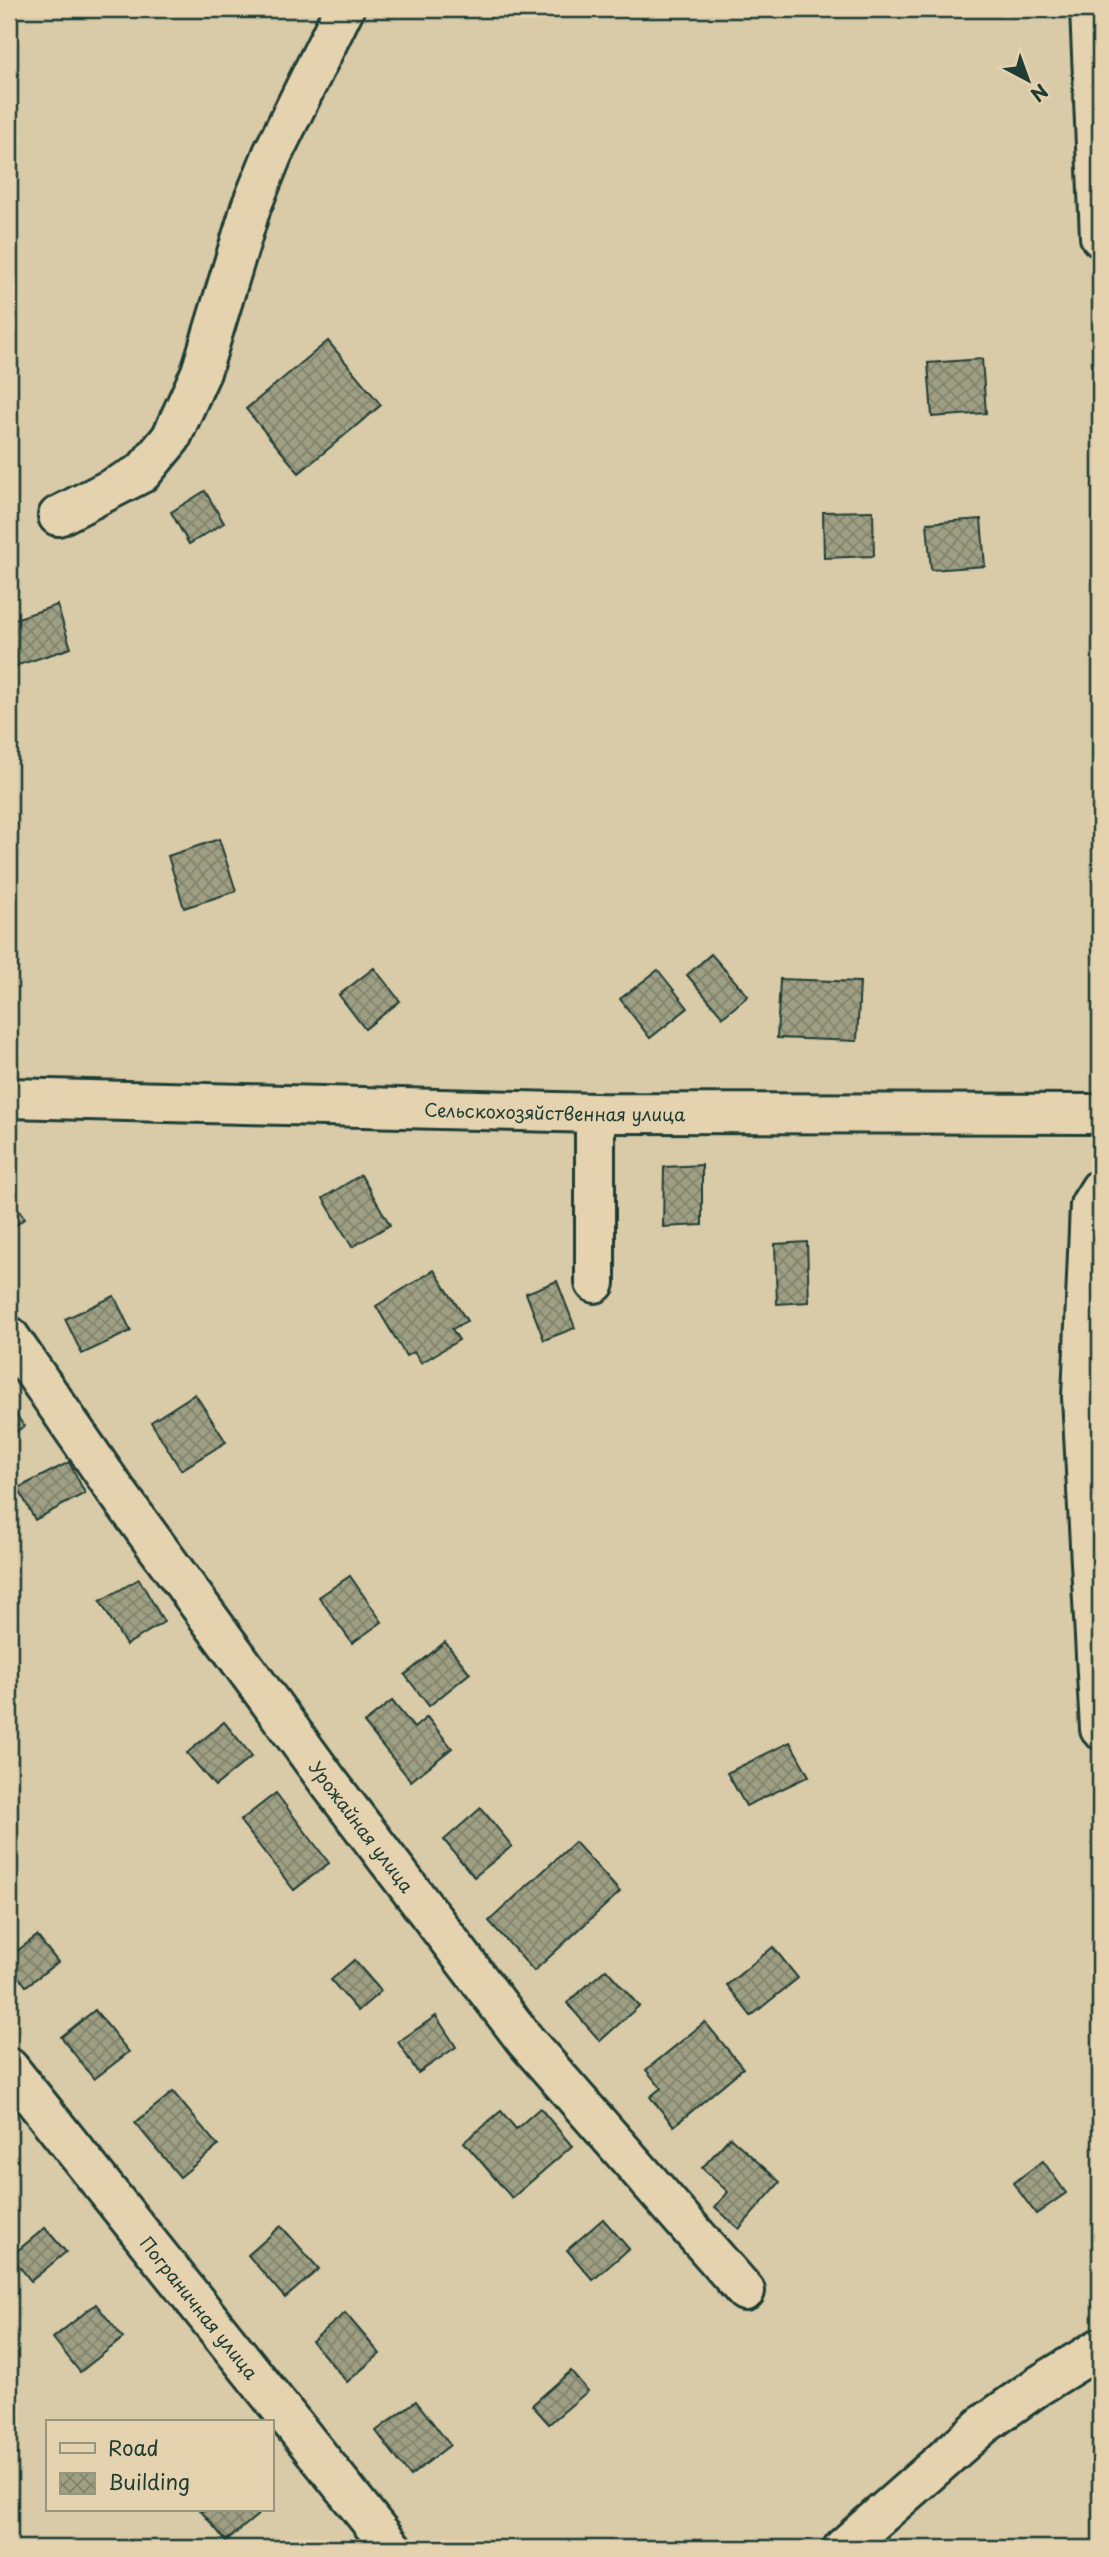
<svg xmlns="http://www.w3.org/2000/svg" width="1109" height="2557" viewBox="0 0 1109 2557" font-family="'Playpen Sans',sans-serif">
<defs>
<pattern id="building-cross-hatch" width="8" height="8" patternUnits="userSpaceOnUse" patternTransform="scale(1.75)"><rect width="8" height="8" fill="#9f9f84"/><path d="M0 0l8 8M0 8l8-8" fill="none" stroke="#81836d"/></pattern>
</defs>
<rect width="100%" height="100%" fill="#d9caa8"/>
<filter id="ink" filterUnits="userSpaceOnUse"><feTurbulence type="fractalNoise" baseFrequency=".0143" numOctaves="2"/><feDisplacementMap in="SourceGraphic" scale="14" xChannelSelector="R" yChannelSelector="G"/><feConvolveMatrix kernelMatrix="1 2 1 2 8 2 1 2 1" color-interpolation-filters="sRGB"/></filter>
<g filter="url(#ink)">
<g fill="url(#building-cross-hatch)" stroke="#1f3d34" stroke-width="2">
<path d="M328,341L381,405L299,473L246,409Z"/>
<path d="M982,359L986,413L932,417L928,363Z"/>
<path d="M205,491L224,523L189,544L171,512Z"/>
<path d="M873,511L874,556L824,558L823,512Z"/>
<path d="M981,519L985,566L931,570L927,523Z"/>
<path d="M57,605L71,648L9,668V621Z"/>
<path d="M219,839L236,891L184,908L168,856Z"/>
<path d="M711,954L748,996L723,1017L687,975Z"/>
<path d="M374,968L400,1001L365,1029L339,995Z"/>
<path d="M658,970L688,1008L650,1038L620,999Z"/>
<path d="M780,979L860,982L857,1041L777,1038Z"/>
<path d="M702,1165V1225L663,1227L664,1167Z"/>
<path d="M361,1175L390,1225L352,1247L323,1198Z"/>
<path d="M9,1198L25,1218L9,1231Z"/>
<path d="M807,1242L809,1302L777,1304L775,1244Z"/>
<path d="M434,1270L467,1321L452,1329L459,1340L421,1363L414,1352L406,1356L376,1306Z"/>
<path d="M557,1281L575,1328L544,1340L526,1293Z"/>
<path d="M114,1296L131,1331L82,1354L65,1319Z"/>
<path d="M195,1394L226,1442L181,1470L151,1422Z"/>
<path d="M9,1404L24,1426L9,1437Z"/>
<path d="M69,1462L85,1493L35,1520L18,1488Z"/>
<path d="M350,1576L382,1622L352,1643L319,1597Z"/>
<path d="M139,1579L164,1622L126,1645L100,1601Z"/>
<path d="M445,1642L470,1673L429,1706L405,1675Z"/>
<path d="M392,1701L414,1728L427,1717L452,1748L411,1781L364,1723Z"/>
<path d="M224,1722L252,1756L215,1786L187,1753Z"/>
<path d="M790,1742L809,1776L746,1806L727,1773Z"/>
<path d="M276,1793L329,1863L294,1890L240,1821Z"/>
<path d="M481,1808L512,1846L474,1877L444,1840Z"/>
<path d="M575,1842L620,1892L534,1971L489,1921Z"/>
<path d="M9,1881L18,1894L9,1901Z"/>
<path d="M37,1936L58,1962L26,1986L9,1964V1957Z"/>
<path d="M773,1947L798,1978L751,2016L727,1985Z"/>
<path d="M354,1960L381,1991L358,2011L331,1980Z"/>
<path d="M606,1969L639,2006L600,2041L567,2003Z"/>
<path d="M95,2010L129,2052L94,2079L61,2037Z"/>
<path d="M436,2016L456,2047L418,2073L398,2042Z"/>
<path d="M705,2022L743,2068L674,2126L650,2097L661,2088L646,2070Z"/>
<path d="M173,2092L218,2146L180,2177L135,2123Z"/>
<path d="M540,2108L572,2146L512,2198L464,2142L501,2111L516,2129Z"/>
<path d="M730,2137L780,2182L739,2229L715,2207L728,2192L702,2168Z"/>
<path d="M1043,2161L1066,2193L1036,2214L1013,2183Z"/>
<path d="M603,2219L629,2249L593,2280L567,2250Z"/>
<path d="M281,2226L319,2269L285,2298L248,2255Z"/>
<path d="M45,2228L66,2252L31,2281L11,2256Z"/>
<path d="M96,2304L123,2338L80,2372L53,2338Z"/>
<path d="M345,2313L380,2354L347,2382L312,2341Z"/>
<path d="M571,2371L588,2391L549,2424L532,2405Z"/>
<path d="M416,2401L450,2445L410,2476L376,2431Z"/>
<path d="M200,2510H264L226,2541Z"/>
</g>
<g fill="none" stroke-linecap="round" stroke-linejoin="round">
<defs>
<g id="minor">
<path d="M1090,9L1100,237"/>
<path d="M58,516L142,473L171,438L201,372L251,207L273,153L344,9"/>
<path d="M1100,1189L1090,1205L1082,1397L1100,1729"/>
<path d="M595,1283V1113"/>
<path id="s1" d="M9,1336L114,1488L327,1780L525,2040L745,2291"/>
<path id="s2" d="M9,2068L392,2548"/>
<path d="M843,2548L983,2425L1038,2386L1100,2348"/>
</g>
<g id="major">
<path id="s3" d="M9,1098L595,1113L1100,1114"/>
</g>
</defs>
<use href="#minor" stroke="#1f3d34" stroke-width="44"/>
<use href="#major" stroke="#1f3d34" stroke-width="44"/>
<use href="#minor" stroke="#e5d3b0" stroke-width="38"/>
<use href="#major" stroke="#e5d3b0" stroke-width="38"/>
</g>
</g>
<g text-anchor="middle" dominant-baseline="central" stroke-width="5" stroke-linejoin="round" paint-order="stroke">
<g font-size="18" fill="#1f3d34" stroke="#e5d3b0">
<text stroke="none"><textPath href="#s3" startOffset="546">Сельскохозяйственная улица</textPath></text>
<text stroke="none"><textPath href="#s1" startOffset="604">Урожайная улица</textPath></text>
<text stroke="none"><textPath href="#s2" startOffset="306">Пограничная улица</textPath></text>
</g>
</g>
<rect width="1109" height="2557" fill="none" stroke="#e5d3b0" stroke-width="35"/>
<rect x="18" y="18" width="1074" height="2522" fill="none" stroke="#1f3d34" stroke-width="2.5" filter="url(#ink)"/>
<rect x="46" y="2420" width="228" height="91" fill="#e5d3b0" stroke="#96977e" stroke-width="2"/>
<rect x="60" y="2443" width="35" height="10" fill="#e5d3b0" stroke="#96977e" stroke-width="2"/>
<text x="108" y="2456" font-size="21" fill="#1f3d34">Road</text>
<rect x="60" y="2473" width="35" height="21" fill="url(#building-cross-hatch)" stroke="#96977e" stroke-width="2"/>
<text x="108" y="2490" font-size="21" fill="#1f3d34">Building</text>
<g transform="translate(1028 80) rotate(139)" stroke="#e5d3b0" stroke-width="5" paint-order="stroke">
<path d="M0-5L12 26L0 18L-12 26Z" fill="#1f3d34"/>
<text y="-10" font-size="19" font-weight="bold" text-anchor="middle" fill="#1f3d34">N</text>
</g>
</svg>
